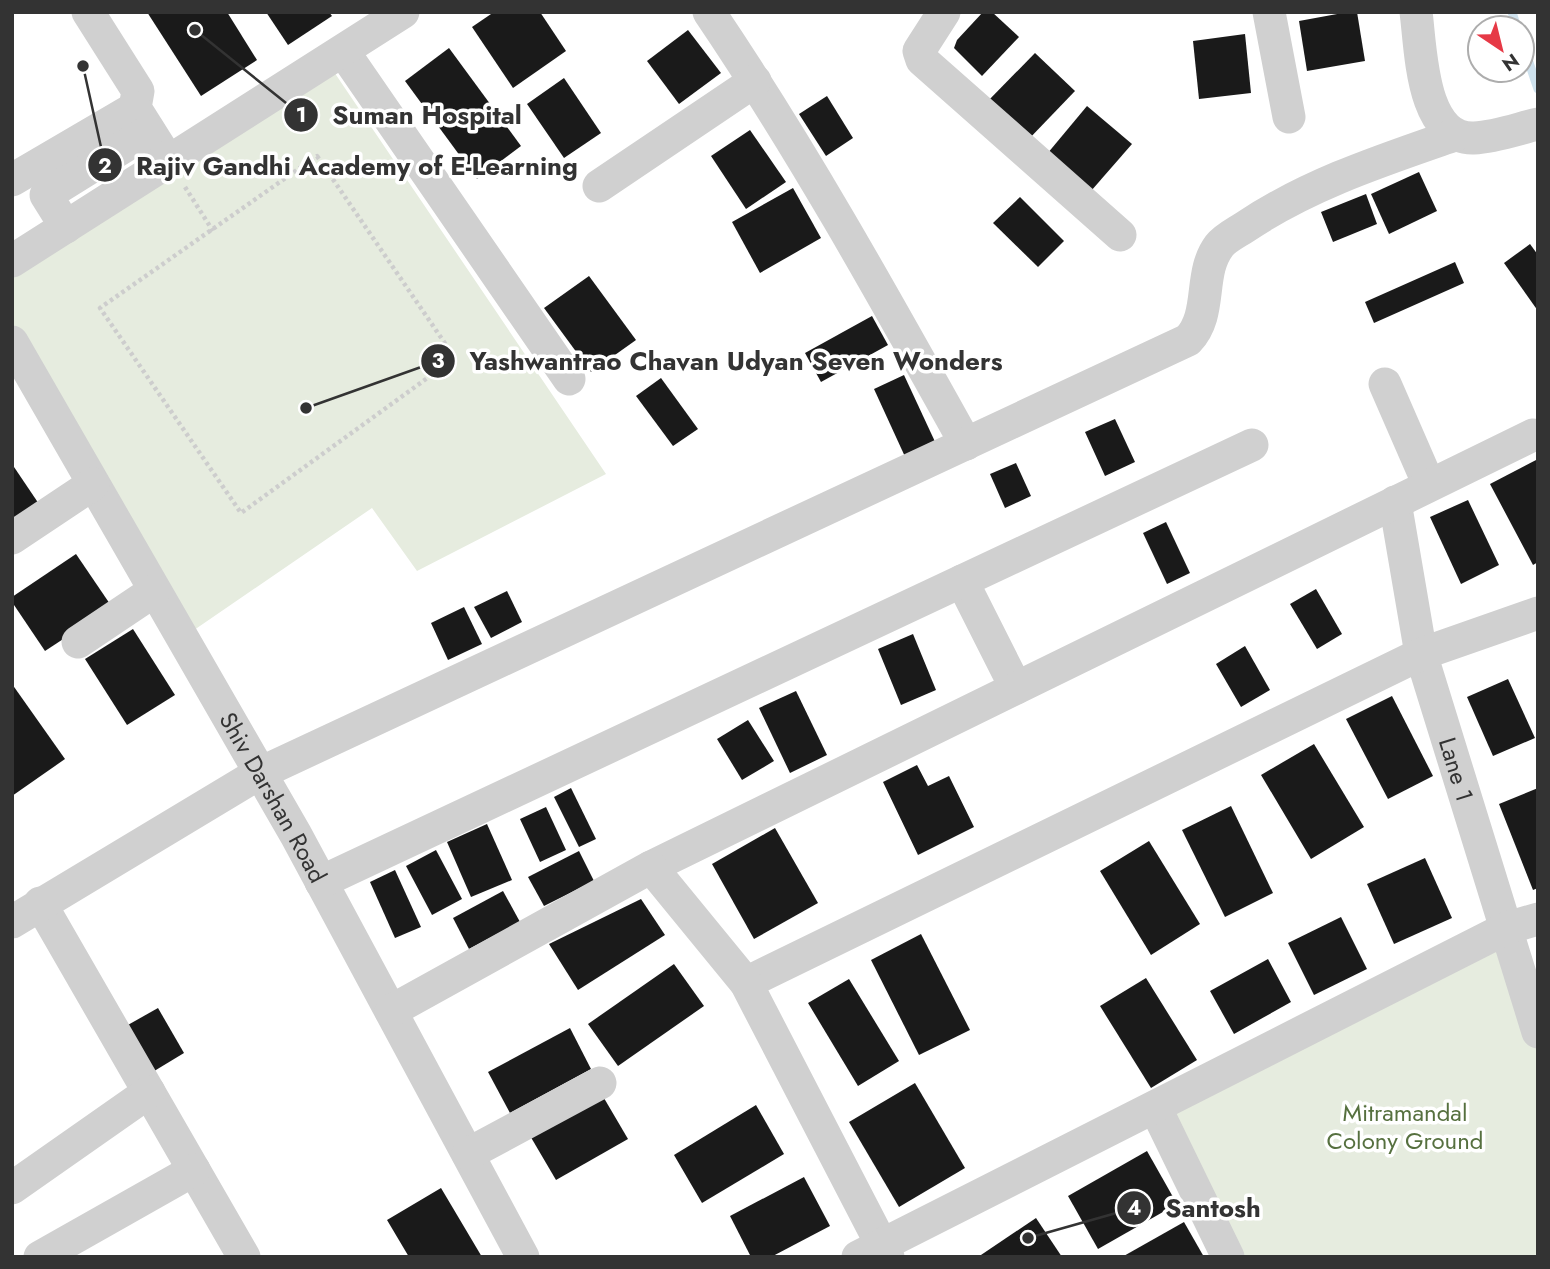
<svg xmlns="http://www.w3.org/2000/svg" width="1550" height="1269" viewBox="0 0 1550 1269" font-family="Jost,sans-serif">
<rect width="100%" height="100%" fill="#fff"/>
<g fill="#e6ecdf">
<path d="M330,66L606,474L417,571L372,508L181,639L12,342V262Z"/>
<path d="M1507,928L1538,1032V1257H1228L1155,1107Z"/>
</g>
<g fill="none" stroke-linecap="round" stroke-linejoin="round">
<g stroke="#cfe2ee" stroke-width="9">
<path d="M1512,12L1517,28"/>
<path d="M1522,42L1538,89"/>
</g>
</g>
<g fill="#1a1a1a">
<path d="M147,12H227L257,60L201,96Z"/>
<path d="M266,12H329L332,16L288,45Z"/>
<path d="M494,12H540L566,51L513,88L472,27Z"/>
<path d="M983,12H992L1019,37L982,76L954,48L957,40Z"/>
<path d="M1348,12H1357L1365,61L1307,71L1299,21Z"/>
<path d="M688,30L721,73L679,104L647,61Z"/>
<path d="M1245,34L1251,93L1199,99L1193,41Z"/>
<path d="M449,48L521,146L477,179L405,81Z"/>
<path d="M1035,53L1075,91L1026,142L986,103Z"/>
<path d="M564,78L601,133L564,158L527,104Z"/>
<path d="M827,96L853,138L826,156L799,114Z"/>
<path d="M1087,106L1132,144L1091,191L1047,154Z"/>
<path d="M750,130L786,182L746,209L711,156Z"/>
<path d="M1419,172L1437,211L1389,234L1371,194Z"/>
<path d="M793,188L821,238L760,273L732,222Z"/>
<path d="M1366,194L1377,224L1333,242L1321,212Z"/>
<path d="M1020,197L1064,241L1038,267L993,223Z"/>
<path d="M1530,244L1538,255V311L1504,263Z"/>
<path d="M1455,262L1464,283L1374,323L1365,302Z"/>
<path d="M589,276L636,340L591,372L544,308Z"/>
<path d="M872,316L888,345L821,382L805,353Z"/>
<path d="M904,375L937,446L907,461L874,389Z"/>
<path d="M661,378L698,429L673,446L636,396Z"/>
<path d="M1115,419L1135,462L1105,476L1085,432Z"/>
<path d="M1538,459V562L1533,565L1490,484Z"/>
<path d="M1016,463L1031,496L1005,508L990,474Z"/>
<path d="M12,464L41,507L12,526Z"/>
<path d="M1468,500L1499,565L1461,584L1430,517Z"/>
<path d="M1166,522L1190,573L1167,584L1143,533Z"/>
<path d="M76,554L112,607L45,651L12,602V597Z"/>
<path d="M1316,589L1342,634L1317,649L1290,604Z"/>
<path d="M507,591L522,622L491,638L474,607Z"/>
<path d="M464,607L482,644L448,660L431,623Z"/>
<path d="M133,629L175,695L127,725L85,659Z"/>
<path d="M913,634L936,690L901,705L878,649Z"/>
<path d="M1245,646L1270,690L1241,707L1216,664Z"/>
<path d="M1508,679L1535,738L1493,756L1467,697Z"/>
<path d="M12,684L65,759L12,796Z"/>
<path d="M796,691L827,755L790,773L759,708Z"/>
<path d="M1392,696L1433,776L1388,799L1346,719Z"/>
<path d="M748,720L774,761L742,780L717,739Z"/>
<path d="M1314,744L1364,827L1311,859L1261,775Z"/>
<path d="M917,765L928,786L949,776L974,827L918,855L883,782Z"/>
<path d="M571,788L596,839L579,847L554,797Z"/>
<path d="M1538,788V888L1533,890L1499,804Z"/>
<path d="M1231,806L1273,893L1225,917L1182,830Z"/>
<path d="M546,807L566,850L540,862L520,819Z"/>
<path d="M487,824L512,880L471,897L447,842Z"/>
<path d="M775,828L818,903L754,939L712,864Z"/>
<path d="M1149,841L1200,924L1151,955L1100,871Z"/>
<path d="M436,850L462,899L432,915L406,866Z"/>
<path d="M579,851L594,881L544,906L528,877Z"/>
<path d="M1425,858L1452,918L1394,944L1367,884Z"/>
<path d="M395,870L421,927L395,938L370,882Z"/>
<path d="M503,891L520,922L469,949L453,918Z"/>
<path d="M641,899L665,935L578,990L549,944Z"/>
<path d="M1341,917L1367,969L1314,995L1288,943Z"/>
<path d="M921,934L970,1030L919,1055L871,960Z"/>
<path d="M1268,959L1291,1002L1234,1034L1210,991Z"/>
<path d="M674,964L704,1006L618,1066L588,1024Z"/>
<path d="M1146,978L1197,1060L1151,1088L1100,1006Z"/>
<path d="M849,979L899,1061L858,1086L808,1003Z"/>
<path d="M158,1008L184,1053L146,1076L119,1030Z"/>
<path d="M570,1028L591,1069L510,1113L488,1072Z"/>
<path d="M915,1083L965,1168L899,1207L849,1122Z"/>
<path d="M601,1093L628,1139L556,1180L529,1134Z"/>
<path d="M756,1105L784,1154L702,1203L674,1155Z"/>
<path d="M1147,1151L1177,1204L1098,1249L1068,1196Z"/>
<path d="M804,1177L830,1226L771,1257H751L730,1216Z"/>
<path d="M441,1188L482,1257H409L387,1220Z"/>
<path d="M1036,1218L1062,1257H978Z"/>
<path d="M1184,1222L1204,1257H1122Z"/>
</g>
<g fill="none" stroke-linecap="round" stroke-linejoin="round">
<g stroke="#cdcdcd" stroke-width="4.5" stroke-dasharray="3.5 3.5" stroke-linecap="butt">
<path d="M317,156L455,358L241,513L100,308Z"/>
<path d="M185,187L213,231"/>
</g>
<g stroke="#d0d0d0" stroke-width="33">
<path d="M88,12L138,91L135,108L169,162"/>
<path d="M709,12C803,151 884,297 966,444"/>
<path d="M944,12L919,51L922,60L1120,235"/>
<path d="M1269,12L1289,117"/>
<path d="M1416,12C1421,49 1421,140 1474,138C1495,137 1517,129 1538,124"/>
<path d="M343,51L569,379"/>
<path d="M12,180L135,108"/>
<path d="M599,186L755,81"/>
<path d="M66,227L46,195L149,131"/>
<path d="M12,261L403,12"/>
<path id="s1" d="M12,342L296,835L523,1257"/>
<path d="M1385,384L1429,485"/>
<path id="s2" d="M1395,502L1421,654L1538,1032"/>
<path d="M12,538L93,484"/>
<path d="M962,581L1016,688"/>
<path d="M78,642L154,591"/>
<path d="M651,867L1533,435"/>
<path d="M321,882L1252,445"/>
<path d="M40,903L244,1257"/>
<path d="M12,922L258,774L1188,340C1213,314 1198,274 1219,246C1225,238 1236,233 1245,227C1309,184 1383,160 1455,135"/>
<path d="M746,983L1421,654L1538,613"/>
<path d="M391,1011L651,867L746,983L888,1257"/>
<path d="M1155,1107L1228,1257"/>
<path d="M468,1154L600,1083"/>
<path d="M12,1188L149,1092"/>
<path d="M40,1257L194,1170"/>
<path d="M858,1257L1507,928L1538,919"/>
</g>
</g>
<g text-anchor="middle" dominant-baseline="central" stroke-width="7" stroke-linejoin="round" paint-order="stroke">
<g font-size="24" fill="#333" stroke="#fff">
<text stroke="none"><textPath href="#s2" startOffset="275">Lane 1</textPath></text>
<text stroke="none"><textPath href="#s1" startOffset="525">Shiv Darshan Road</textPath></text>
</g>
<g font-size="24" fill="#56703f" stroke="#fff">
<text x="1405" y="1112">Mitramandal<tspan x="1405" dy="28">Colony Ground</tspan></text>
</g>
</g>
<path fill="none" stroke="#333" stroke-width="2.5" d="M195 30L301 115M83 66L105 165M306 408L438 361M1028 1238L1134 1208"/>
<g fill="#333" stroke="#fff" stroke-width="2.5">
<circle cx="195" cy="30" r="7"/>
<circle cx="83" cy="66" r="7"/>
<circle cx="306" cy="408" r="7"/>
<circle cx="1028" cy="1238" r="7"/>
<circle cx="301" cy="115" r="18"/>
<circle cx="105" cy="165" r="18"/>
<circle cx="438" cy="361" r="18"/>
<circle cx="1134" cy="1208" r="18"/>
</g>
<g font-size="21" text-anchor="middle" font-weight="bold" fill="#fff">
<text x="301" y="122">1</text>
<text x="105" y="173">2</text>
<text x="438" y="368">3</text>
<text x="1134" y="1215">4</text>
</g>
<g font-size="26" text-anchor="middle" font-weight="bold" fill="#333" stroke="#fff" stroke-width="7" stroke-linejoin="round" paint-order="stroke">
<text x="427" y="124">Suman Hospital</text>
<text x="357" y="175">Rajiv Gandhi Academy of E-Learning</text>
<text x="736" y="370">Yashwantrao Chavan Udyan Seven Wonders</text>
<text x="1213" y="1217">Santosh</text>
</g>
<rect width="1550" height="1269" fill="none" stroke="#333333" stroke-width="28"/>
<g transform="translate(1501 49) rotate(145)"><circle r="33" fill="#ffffff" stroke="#adadad" stroke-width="2"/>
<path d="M0-5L12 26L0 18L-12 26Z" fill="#e63946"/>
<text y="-10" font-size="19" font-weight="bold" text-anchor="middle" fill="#333333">N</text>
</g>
</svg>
